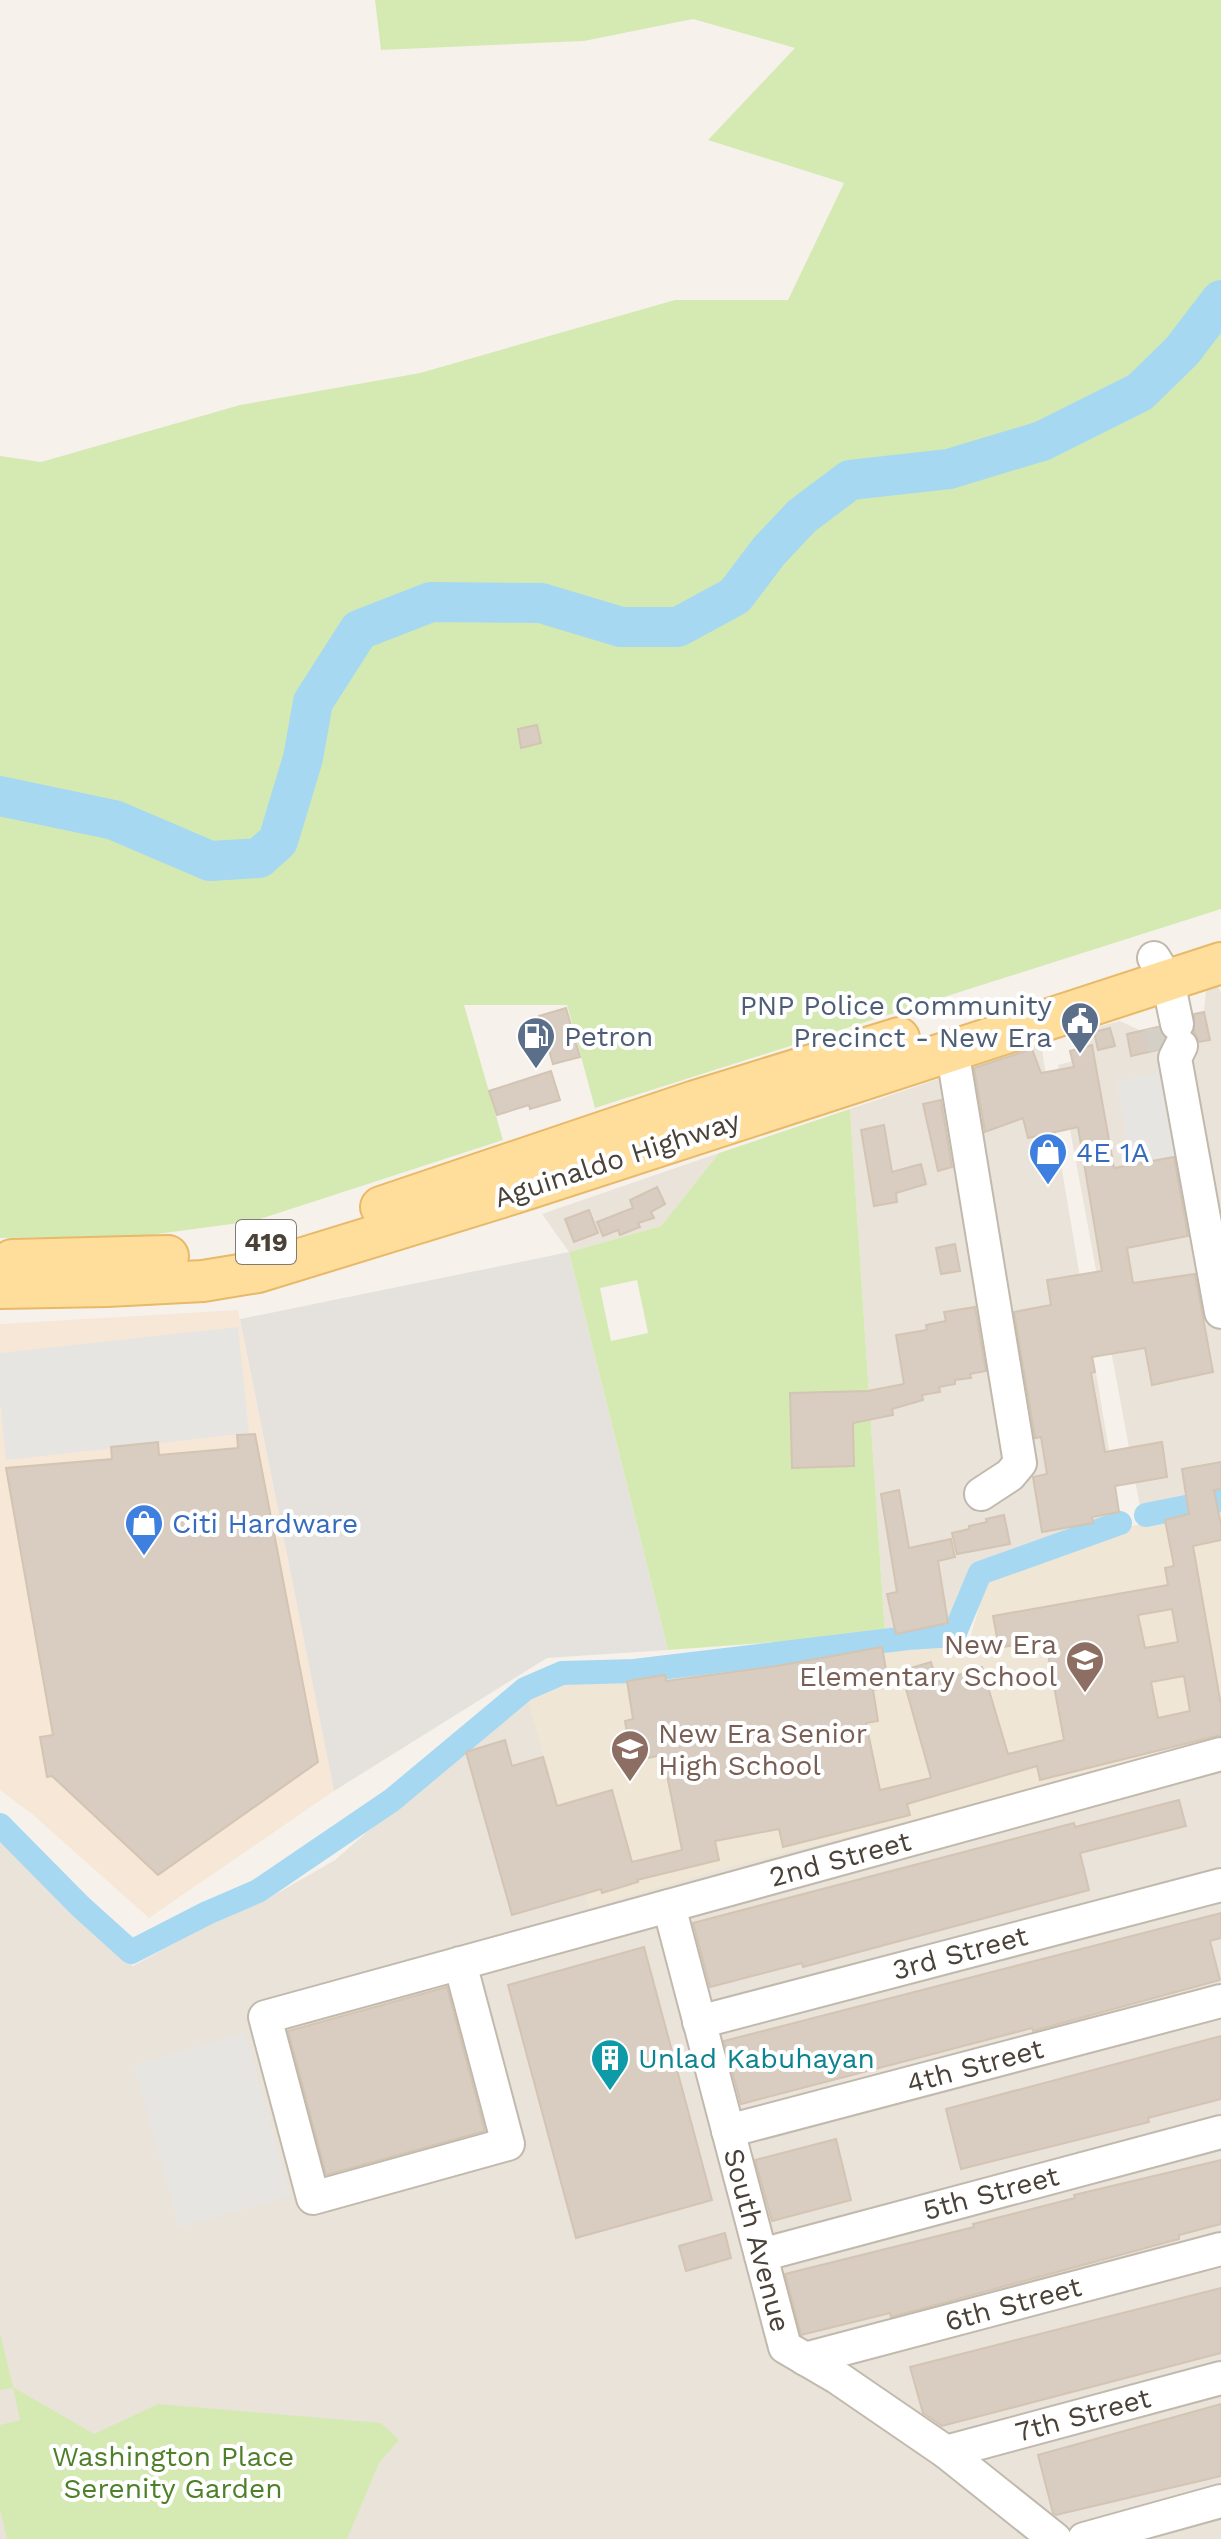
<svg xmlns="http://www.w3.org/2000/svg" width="1221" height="2539" viewBox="0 0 1221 2539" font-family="'Work Sans',sans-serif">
<rect width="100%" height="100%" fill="#f6f2eb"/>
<g fill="#eae3d9">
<path d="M1218,986L1221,992V2539H0V1837L133,1966L208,1925L262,1902L335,1860L398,1805L502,1723L527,1698L565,1681L777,1665L882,1647L969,1643L986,1582L1143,1523L1058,1065L1088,1057L1086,1047L1082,1048L1078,1032L1120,1021L1141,1031L1187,1021L1186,1015L1204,1012L1206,990Z"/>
<path d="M1041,1044L1120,1516L971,1568L945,1630L885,1634L850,1109Z"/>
<path d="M719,1153L661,1226L569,1252L542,1214Z"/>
</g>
<path fill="#f7e7d7" d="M238,1310L334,1791L149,1918L32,1814L0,1790V1324Z"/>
<path fill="#e5e1dc" d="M569,1252L668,1650L547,1658L334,1791L240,1319Z"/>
<path fill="#efe6d5" d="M1221,1508V1741L725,1868L589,1908L527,1698L565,1681L777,1665L882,1647L969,1643L986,1582L1132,1526Z"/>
<g fill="#d5eab3" fill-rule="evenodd">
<path d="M375,0H1221V909L595,1108L567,1005H464L503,1140L254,1221L142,1236L0,1238V456L41,462L240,405L420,373L675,300H788L844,183L708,140L795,48L693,19L584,41L381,50Z"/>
<path d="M850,1109L885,1634L668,1650L569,1252L661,1226L719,1153ZM637,1280L648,1333L611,1341L600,1288Z"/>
<path d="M0,2333L13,2387L94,2434L158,2404L381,2423L399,2440L379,2463L347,2539H7L0,2510V2425L20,2420L13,2388L0,2390Z"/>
</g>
<g fill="#e7e5e2">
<path d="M1163,1072L1178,1156L1132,1164L1116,1082Z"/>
<path d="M238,1327L249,1433L6,1460L0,1402V1353Z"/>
<path d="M245,2033L290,2196L179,2227L134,2065Z"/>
</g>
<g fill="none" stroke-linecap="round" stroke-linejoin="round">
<g stroke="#a7d8f2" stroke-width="24">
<path d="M1146,1515L1221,1500"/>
<path d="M0,1825L80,1906L131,1952L207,1913L258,1891L392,1800L525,1689L562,1673L634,1671L908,1638L954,1635L980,1573L1120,1523"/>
</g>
<path stroke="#a7d8f2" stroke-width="40" d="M0,796L114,820L210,861L259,858L278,841L303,758L313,702L359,630L431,602L541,603L621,627H678L735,596L769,551L802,516L850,480L949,469L1042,441L1140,392L1182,351L1221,300"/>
</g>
<g fill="#d8cdc0" stroke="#d3c4b3" stroke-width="2" fill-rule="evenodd">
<path d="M537,725L541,743L521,748L518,729Z"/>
<path d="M566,1008L580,1057L553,1064L539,1016Z"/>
<path d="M1204,1012L1210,1040L1199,1042L1194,1032V1014Z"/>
<path d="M1158,1027L1164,1038L1158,1050L1131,1056L1127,1034Z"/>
<path d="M1110,1028L1115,1046L1098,1050L1094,1032Z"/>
<path d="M1092,1045L1114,1168L1174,1157L1188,1236L1127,1248L1133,1283L1195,1274L1213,1372L1152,1385L1145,1348L1092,1357L1095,1372L1091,1373L1105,1452L1162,1442L1167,1477L1115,1486L1119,1512L1092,1517L1093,1523L1042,1532L1033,1477L1047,1474L1041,1437L1035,1438L1014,1312L1051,1305L1047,1280L1102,1271L1078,1127L1028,1138L1023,1118L985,1132L974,1068L1032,1049L1041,1073L1074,1067L1070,1051Z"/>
<path d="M551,1071L560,1100L530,1109L529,1105L497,1115L489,1091Z"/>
<path d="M941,1100L952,1167L938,1171L923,1104Z"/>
<path d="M884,1125L892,1172L921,1164L926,1184L896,1193L897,1202L874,1206L861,1130Z"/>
<path d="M657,1187L665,1204L651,1212L654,1218L638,1223L640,1227L620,1235L618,1230L603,1236L597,1222L633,1208L630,1200Z"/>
<path d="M589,1210L598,1233L574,1242L565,1219Z"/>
<path d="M955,1244L960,1271L941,1274L936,1248Z"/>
<path d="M975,1307L986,1371L970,1374L971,1378L955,1380V1384L939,1387L940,1392L922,1395L923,1400L892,1409L893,1415L853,1423L854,1466L792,1468L790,1393L868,1391L904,1384L896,1335L927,1330L926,1325L946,1321L944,1312Z"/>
<path d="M255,1434L318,1762L158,1875L52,1776L47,1777L40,1737L53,1735L6,1468L112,1459L111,1447L158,1442L159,1455L238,1448L237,1435Z"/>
<path d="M1221,1462V1489L1214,1490L1221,1525V1540L1193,1546L1221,1705V1735L1040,1780L1037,1766L907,1804L910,1815L783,1847L779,1829L715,1841L719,1860L637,1880L638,1882L602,1893L601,1889L512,1915L466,1752L505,1740L512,1766L543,1757L557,1806L612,1790L632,1862L682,1850L663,1755L632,1761L625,1721L633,1719L627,1681L665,1675L666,1681L777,1666L882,1647L889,1687L873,1690L878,1721L866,1723L880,1790L931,1778L901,1671L931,1662L937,1682L982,1667L1008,1754L1064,1740L1045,1638L999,1648L993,1616L1168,1585L1165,1568L1174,1566L1165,1520L1189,1514L1182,1469ZM1172,1609L1178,1642L1145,1648L1138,1615ZM1184,1676L1190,1711L1158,1718L1151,1682Z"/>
<path d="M899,1490L909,1548L951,1539L955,1557L938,1561L948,1623L896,1634L887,1594L897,1592L881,1494Z"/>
<path d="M1004,1515L1010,1544L957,1554L952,1533L969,1529V1526L987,1522L986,1519Z"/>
<path d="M1179,1800L1186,1826L1080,1853L1089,1890L803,1967L802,1963L710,1987L693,1923L1074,1823L1075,1827Z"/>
<path d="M1221,1913V1938L1210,1941L1220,1980L1033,2031L1032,2028L741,2104L724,2041Z"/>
<path d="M644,1947L712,2200L576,2238L508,1985Z"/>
<path d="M447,1987L485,2131L326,2175L288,2031Z"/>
<path d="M1221,2036V2099L1148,2118L1149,2122L961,2169L946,2109Z"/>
<path d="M836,2139L851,2200L772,2221L755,2160Z"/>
<path d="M1221,2160V2224L1179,2235V2239L891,2317L890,2313L801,2335L785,2274L974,2227L973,2224L1075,2198L1074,2195Z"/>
<path d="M725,2233L731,2258L686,2271L679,2246Z"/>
<path d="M1221,2288V2353L942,2426L923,2413L910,2367Z"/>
<path d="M1221,2404V2476L1056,2515L1053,2513L1038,2455Z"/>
</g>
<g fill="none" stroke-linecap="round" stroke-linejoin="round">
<path stroke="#d4cfc7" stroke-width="32" stroke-dasharray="32 16" stroke-linecap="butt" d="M1160,1027L1164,1049"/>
<defs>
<g id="minor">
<path d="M1154,958L1168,981L1177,1024"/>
<path d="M1181,1046L1175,1058L1221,1312"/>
<path d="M952,1049L1020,1463L1010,1475L981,1494"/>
<path d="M669,1906L785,2347L838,2378L946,2452L1055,2539"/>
<path d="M460,1963L508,2144L313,2198L265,2017L1221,1754"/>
<path d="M699,2022L1221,1885"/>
<path d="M728,2131L1221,2001"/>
<path d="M761,2255L1221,2132"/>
<path d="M805,2359L1221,2249"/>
<path d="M946,2452L1221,2378"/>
<path d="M1084,2539L1221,2501"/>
</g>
<g id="major">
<path d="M381,1207L695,1101L899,1038"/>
<path d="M12,1260L168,1256"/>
<path d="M0,1288L107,1286L203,1281L258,1272L518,1192L1221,963"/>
</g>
</defs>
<use href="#minor" stroke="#c2b9ad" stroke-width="36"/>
<use href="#major" stroke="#e7b968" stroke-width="44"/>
<use href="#minor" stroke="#fff" stroke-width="32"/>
<use href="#major" stroke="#ffdd9b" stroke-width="40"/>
</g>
<defs>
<symbol id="civic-pin" viewBox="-11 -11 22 30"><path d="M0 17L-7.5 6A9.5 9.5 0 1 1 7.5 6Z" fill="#5c6f8a" stroke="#fff"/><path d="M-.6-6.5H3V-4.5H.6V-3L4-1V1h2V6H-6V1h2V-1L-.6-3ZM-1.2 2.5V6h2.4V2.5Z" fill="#fff"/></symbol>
<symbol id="fuel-pin" viewBox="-11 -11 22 30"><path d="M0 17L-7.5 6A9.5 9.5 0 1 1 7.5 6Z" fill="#5c6f8a" stroke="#fff"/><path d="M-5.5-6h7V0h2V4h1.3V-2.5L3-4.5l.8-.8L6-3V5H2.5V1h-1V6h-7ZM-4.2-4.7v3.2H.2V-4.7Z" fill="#fff"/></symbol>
<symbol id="shop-pin" viewBox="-11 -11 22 30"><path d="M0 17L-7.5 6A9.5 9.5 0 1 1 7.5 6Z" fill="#3f7fe0" stroke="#fff"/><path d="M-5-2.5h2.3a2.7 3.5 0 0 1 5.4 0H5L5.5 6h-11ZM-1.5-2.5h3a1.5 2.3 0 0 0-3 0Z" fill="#fff"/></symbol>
<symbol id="school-pin" viewBox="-11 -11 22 30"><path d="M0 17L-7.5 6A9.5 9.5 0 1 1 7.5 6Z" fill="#8d6e63" stroke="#fff"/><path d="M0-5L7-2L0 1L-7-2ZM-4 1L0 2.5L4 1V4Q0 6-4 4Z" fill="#fff"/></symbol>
<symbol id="building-pin" viewBox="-11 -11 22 30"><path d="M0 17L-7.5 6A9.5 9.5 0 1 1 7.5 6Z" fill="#0f9aa8" stroke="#fff"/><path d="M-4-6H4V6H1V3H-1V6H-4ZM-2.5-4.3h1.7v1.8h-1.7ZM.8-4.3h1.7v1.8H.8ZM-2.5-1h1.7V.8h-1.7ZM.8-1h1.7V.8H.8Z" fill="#fff"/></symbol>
</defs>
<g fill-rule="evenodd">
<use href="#civic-pin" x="1058" y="999" width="44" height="60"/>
<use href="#fuel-pin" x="514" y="1014" width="44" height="60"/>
<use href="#shop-pin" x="1026" y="1130" width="44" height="60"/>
<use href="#shop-pin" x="122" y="1501" width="44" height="60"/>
<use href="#school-pin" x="1063" y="1638" width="44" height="60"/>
<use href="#school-pin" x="608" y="1727" width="44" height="60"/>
<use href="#building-pin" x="588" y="2036" width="44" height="60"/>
</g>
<g text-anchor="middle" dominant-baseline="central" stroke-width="8" stroke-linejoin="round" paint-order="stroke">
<rect fill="#fff" stroke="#807b74" stroke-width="2" x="236" y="1220" width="60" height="44" rx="6"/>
<g font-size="26" font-weight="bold" fill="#4a4238">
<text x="266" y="1242">419</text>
</g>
<g font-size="28" fill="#4e5e75" stroke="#fff" text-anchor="end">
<text x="1052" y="1005">PNP Police Community<tspan x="1052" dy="32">Precinct - New Era</tspan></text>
<text x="564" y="1036" text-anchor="start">Petron</text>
</g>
<g font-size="28" fill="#366cbe" stroke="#fff" text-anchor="start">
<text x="1076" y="1152">4E 1A</text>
<text x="172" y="1523">Citi Hardware</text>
</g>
<g font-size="28" fill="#4a4238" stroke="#fff">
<text transform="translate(617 1159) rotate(-18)">Aguinaldo Highway</text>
<text transform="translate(840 1859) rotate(-15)">2nd Street</text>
<text transform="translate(960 1953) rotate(-15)">3rd Street</text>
<text transform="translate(975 2066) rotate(-15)">4th Street</text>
<text transform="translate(991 2193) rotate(-15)">5th Street</text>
<text transform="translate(757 2240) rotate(75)">South Avenue</text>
<text transform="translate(1013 2304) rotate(-15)">6th Street</text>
<text transform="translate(1083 2415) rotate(-15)">7th Street</text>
</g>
<g font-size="28" fill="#785e54" stroke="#fff" text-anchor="end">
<text x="1057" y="1644">New Era<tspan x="1057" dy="32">Elementary School</tspan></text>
<text x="658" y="1733" text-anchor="start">New Era Senior<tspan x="658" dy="32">High School</tspan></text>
</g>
<g font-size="28" fill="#0d838f" stroke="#fff" text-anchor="start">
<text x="638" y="2058">Unlad Kabuhayan</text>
</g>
<g font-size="28" fill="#4e7f29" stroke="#fff">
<text x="173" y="2456">Washington Place<tspan x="173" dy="32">Serenity Garden</tspan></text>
</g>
</g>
</svg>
